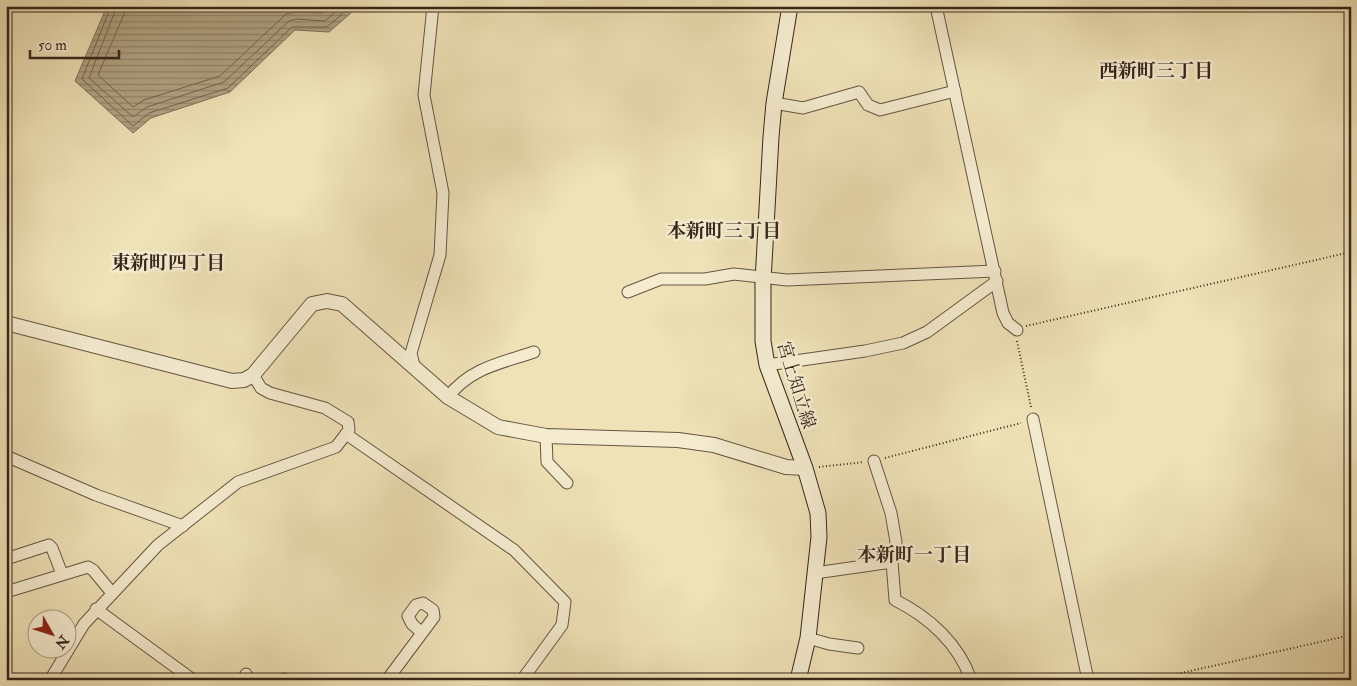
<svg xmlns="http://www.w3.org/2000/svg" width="1357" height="686" viewBox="0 0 1357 686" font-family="'IM FELL Double Pica','Noto Serif JP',serif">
<defs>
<pattern id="water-rules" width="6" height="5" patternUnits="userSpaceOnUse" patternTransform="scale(1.25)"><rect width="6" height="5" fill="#b0a282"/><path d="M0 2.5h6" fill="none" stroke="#90846a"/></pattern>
</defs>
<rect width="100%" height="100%" fill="#efe2b7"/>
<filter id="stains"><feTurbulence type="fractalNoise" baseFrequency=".004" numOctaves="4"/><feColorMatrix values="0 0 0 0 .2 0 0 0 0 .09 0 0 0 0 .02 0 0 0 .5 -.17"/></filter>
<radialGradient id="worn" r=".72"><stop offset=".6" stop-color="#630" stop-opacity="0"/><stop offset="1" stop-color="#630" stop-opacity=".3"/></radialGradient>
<path fill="url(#water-rules)" stroke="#807059" d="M107,6H359L329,32L295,30L230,92L151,118L133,133L75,81Z"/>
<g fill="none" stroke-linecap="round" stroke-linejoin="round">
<g stroke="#74644e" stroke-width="1">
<path d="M111,6L82,79L133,126L149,113L228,88L292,27H327L351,6"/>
<path d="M117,6L89,78L133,117L147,107L224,82L289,21L296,19L325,21L342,6"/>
<path d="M125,6L124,14L98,75L133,107L144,100L220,76L286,14L296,12L322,13L330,6"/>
</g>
<defs>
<g id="minor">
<path d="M936,6L1003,313L1008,323L1017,330"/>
<path d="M774,103L803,108L859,92L868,105L880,110L955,91"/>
<path d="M628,292L661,279H705L734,274L787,280L995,271"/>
<path d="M767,365L865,351L903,343L927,332L997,281"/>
<path d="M414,366L411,353L440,255L443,193L424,95L433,6"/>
<path d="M448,397C470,368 501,363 534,352"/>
<path d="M1033,419L1088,680"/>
<path d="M346,434L514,550L565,602L562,625L522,680"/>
<path d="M546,436L547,462L567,483"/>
<path d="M6,456L96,495L183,526"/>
<path d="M6,559L49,545L52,548L62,574"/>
<path d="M892,562L895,600C929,617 959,644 971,680"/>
<path d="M815,573L892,562L896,542L891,513L874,461"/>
<path d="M6,592L88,567L93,570L112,593"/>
<path d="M96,609L193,680"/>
<path d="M808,638L829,644L858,648"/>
<path d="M246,674V680"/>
<path d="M50,680L84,624L158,545L238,482L336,447L349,430L348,422L325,408L270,393L261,388L253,375"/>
<path d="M284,680V679"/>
<path d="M387,680L434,617L433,610L423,603L416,605L408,616L412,624L422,633"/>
</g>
<path id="tertiary" d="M6,323L232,381L244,380L253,375L312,304L327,301L342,304L448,397L498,427L546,436L678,440L714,445L786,467L805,468"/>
<path id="secondary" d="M790,6L774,103L771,137L763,281V341L767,365L805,468L818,513L819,537L808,638L798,680"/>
</defs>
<use href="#minor" stroke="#655542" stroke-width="13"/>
<use href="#tertiary" stroke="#655542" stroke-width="16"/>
<use href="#secondary" stroke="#37261b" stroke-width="17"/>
<g stroke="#37261b" stroke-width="2" stroke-dasharray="1 2.5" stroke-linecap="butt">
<path d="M1026,326L1351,252"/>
<path d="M1017,341L1031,407"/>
<path d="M885,458L1021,423"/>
<path d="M819,467L864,462"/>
<path d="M1150,680L1351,635"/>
</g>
<use href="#minor" stroke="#f5ecd0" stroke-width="11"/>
<use href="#tertiary" stroke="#f5ecd0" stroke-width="14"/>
<use href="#secondary" stroke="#f5ecd0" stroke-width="15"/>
</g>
<g text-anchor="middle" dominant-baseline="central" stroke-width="5" stroke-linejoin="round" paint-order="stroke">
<g font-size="18" fill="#37261b" stroke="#f5ecd0">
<text transform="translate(796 385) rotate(73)">宮上知立線</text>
</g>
<g font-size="19" font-weight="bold" fill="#37261b" stroke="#f5ecd0">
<text x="1156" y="71">西新町三丁目</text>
<text x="724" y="231">本新町三丁目</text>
<text x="168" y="263">東新町四丁目</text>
<text x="914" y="555">本新町一丁目</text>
</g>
</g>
<rect width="1357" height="686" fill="none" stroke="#efe2b7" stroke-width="25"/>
<rect x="8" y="8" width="1342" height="671" fill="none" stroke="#37261b" stroke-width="2.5"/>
<rect x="12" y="12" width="1332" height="661" fill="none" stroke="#37261b"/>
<g transform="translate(52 634) rotate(129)"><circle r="24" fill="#f5ecd0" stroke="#a99d88"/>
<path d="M0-4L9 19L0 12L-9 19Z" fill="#8f2418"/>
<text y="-8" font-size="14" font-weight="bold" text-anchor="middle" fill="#37261b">N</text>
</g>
<path d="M30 50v8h89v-8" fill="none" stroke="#37261b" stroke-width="2.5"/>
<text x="38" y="50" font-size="15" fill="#37261b" stroke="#f5ecd0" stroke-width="4" paint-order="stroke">50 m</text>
<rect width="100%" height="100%" filter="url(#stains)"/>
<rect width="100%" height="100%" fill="url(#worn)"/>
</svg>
